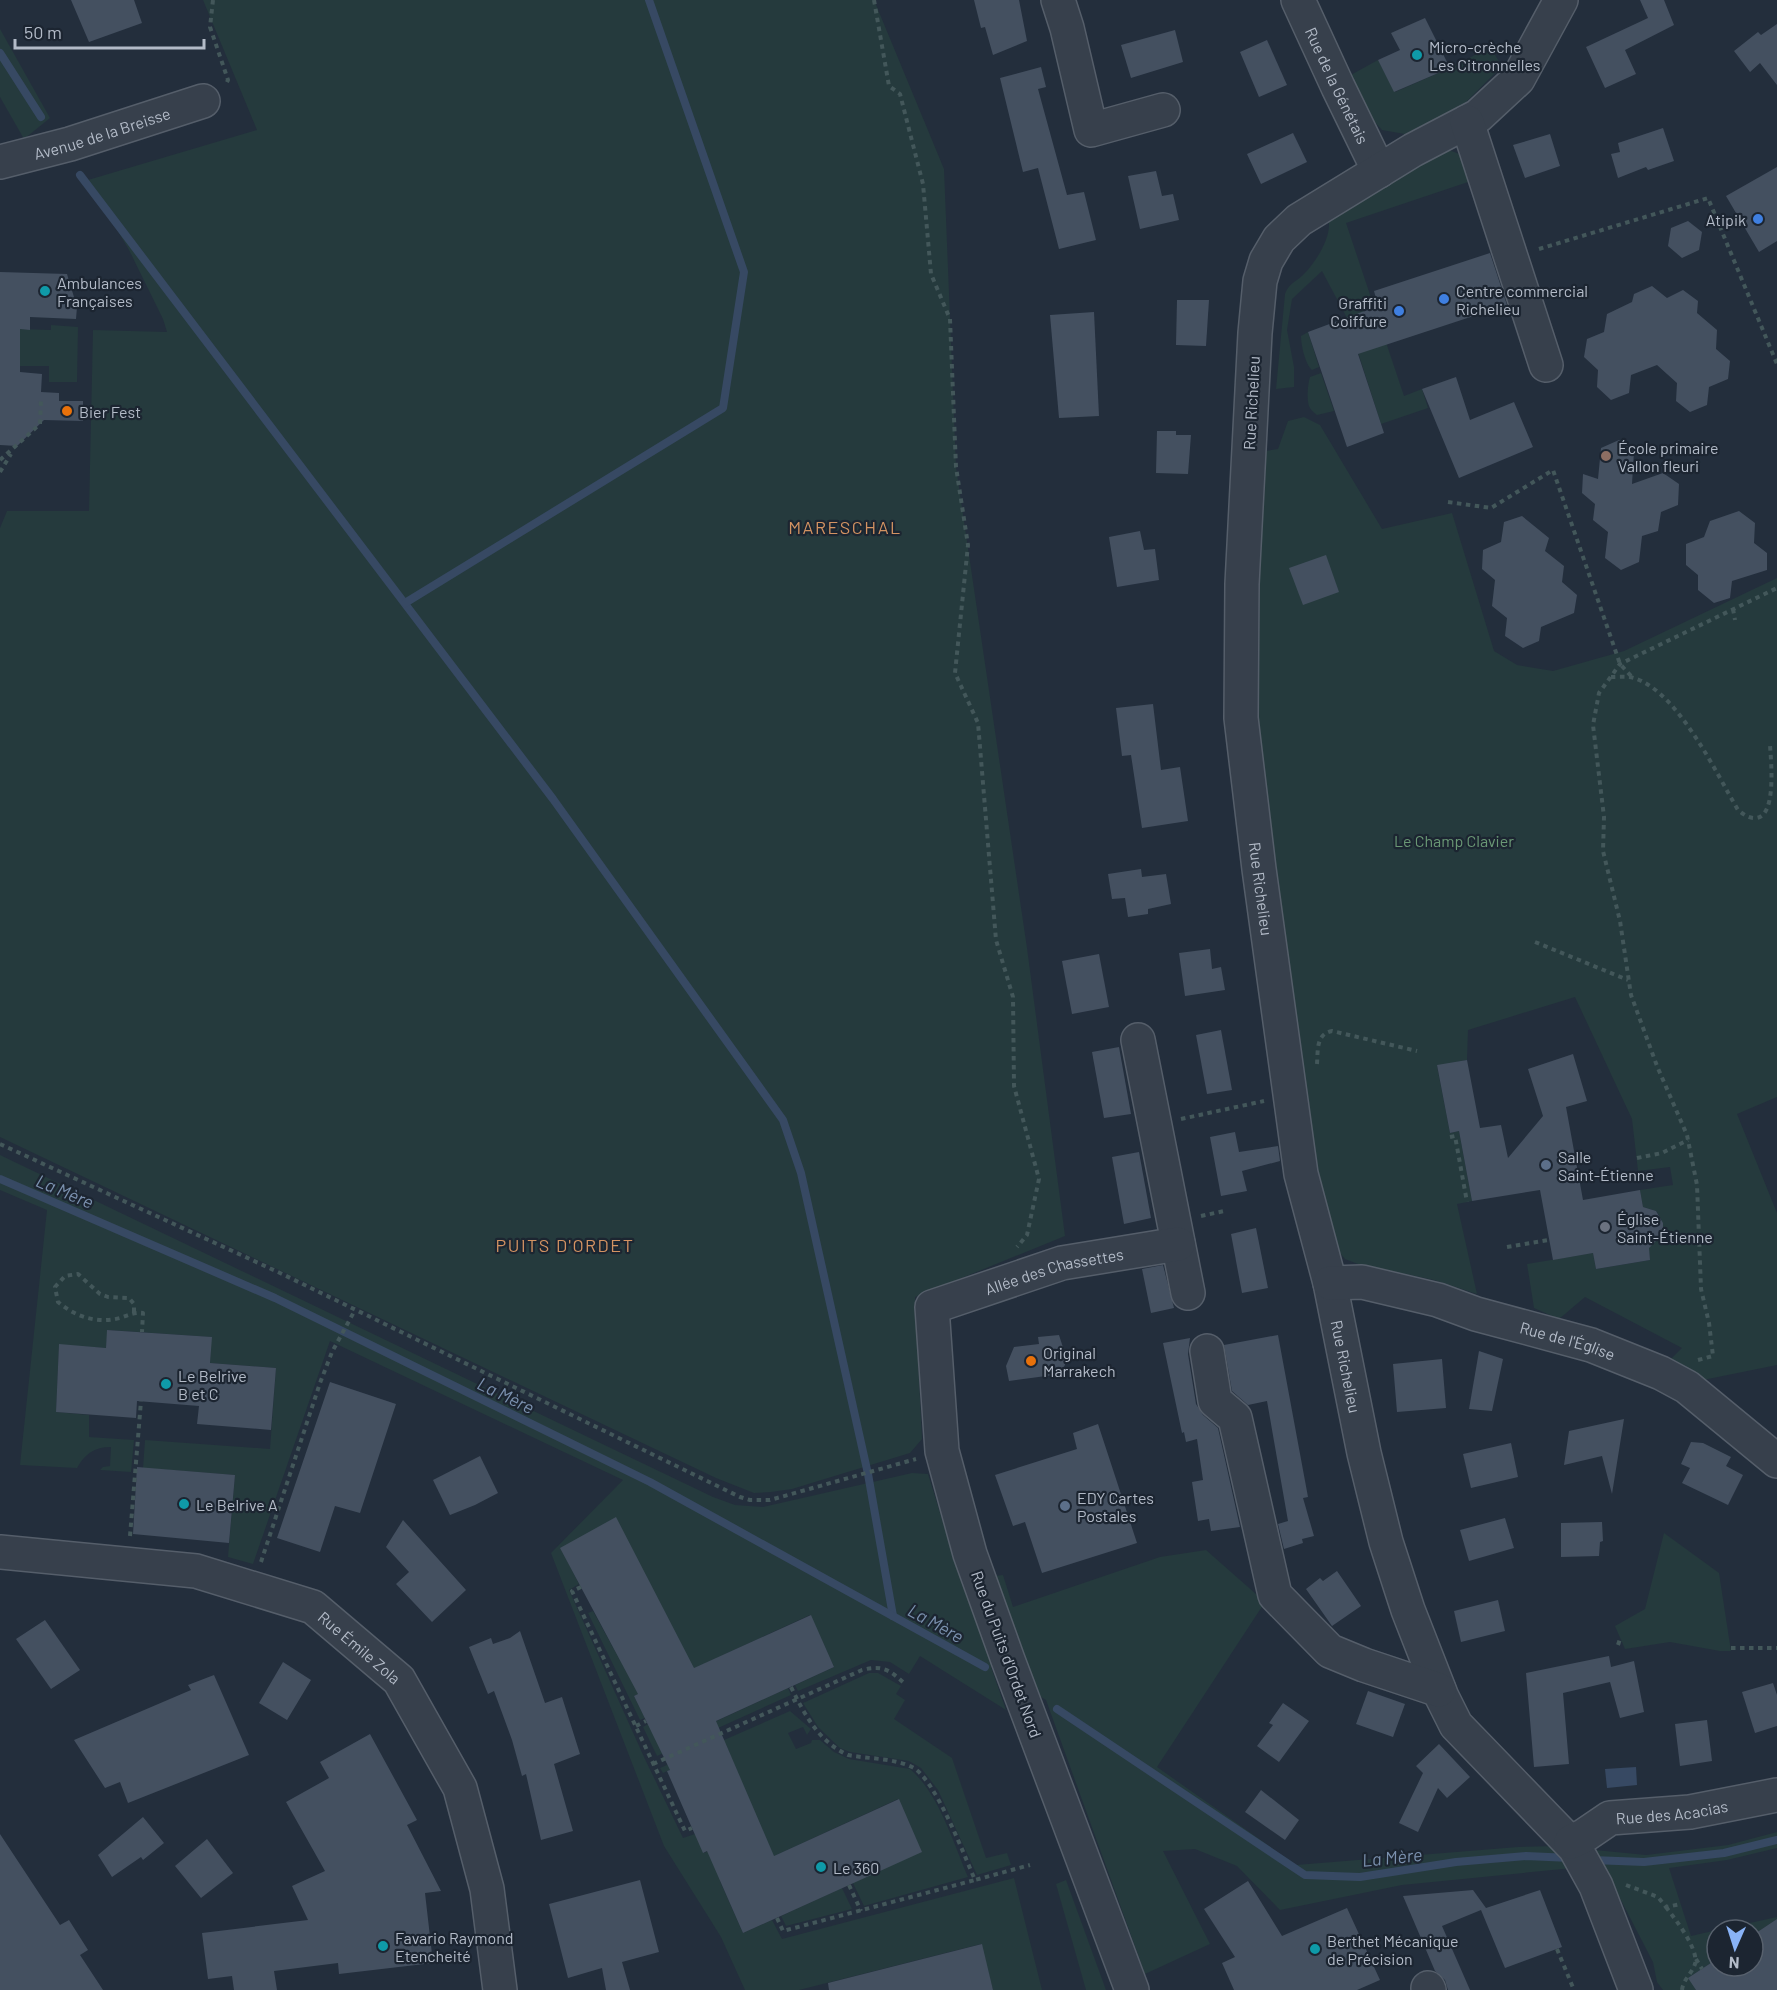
<svg xmlns="http://www.w3.org/2000/svg" width="1777" height="1990" viewBox="0 0 1777 1990" font-family="Barlow,sans-serif">
<rect width="100%" height="100%" fill="#232e3c"/>
<g fill="#253a3d">
<path d="M203,0H874L944,169L956,467L1027,948L1065,1236L915,1297L922,1439L910,1453L792,1489L771,1492L754,1493L716,1478L0,1137V528L7,511H89L93,330L167,332L163,319L129,250L88,180L257,130Z"/>
<path d="M0,29L50,118L24,139L0,97Z"/>
<path d="M1490,47L1502,66L1463,105L1405,134L1382,130L1365,111L1349,76L1378,60L1395,92L1450,68Z"/>
<path d="M1442,150C1465,151 1466,162 1477,179L1346,223L1404,396L1422,389L1428,408L1381,424L1347,318L1322,271L1292,299L1287,330L1294,367V387L1276,389L1285,294C1290,282 1295,283 1304,274C1315,263 1329,241 1329,225C1329,220 1327,215 1326,211Z"/>
<path d="M51,325L78,327L77,382H49V366H20V329L51,330Z"/>
<path d="M1308,332L1319,367L1312,370C1305,364 1301,345 1301,336Z"/>
<path d="M1321,373L1334,411L1317,415C1314,413 1311,410 1310,408C1306,401 1308,383 1310,377Z"/>
<path d="M1304,417L1320,425L1382,529L1452,513L1494,651L1517,665L1553,671L1624,651L1777,578V1097L1737,1114L1777,1213V1365L1698,1381L1665,1365L1682,1348L1585,1297L1559,1319L1534,1308L1527,1264L1593,1253L1596,1269L1650,1260L1648,1244C1663,1235 1667,1225 1656,1211L1643,1207L1640,1190L1673,1185L1670,1167L1638,1171L1632,1119L1575,997L1468,1030L1467,1060L1437,1066L1450,1133L1459,1131L1472,1201L1457,1204L1477,1294L1434,1280L1358,1264L1345,1259L1334,1246L1314,1173L1253,741L1259,452L1278,449L1288,421Z"/>
<path d="M0,1155L713,1497L735,1505L763,1507L912,1473L928,1474L961,1580L1003,1575L1013,1607L1160,1557L1206,1550L1265,1602L1157,1767L1296,1865L1518,1847L1558,1846L1573,1868L1402,1885L1280,1910L1237,1866L1195,1849L1163,1851L1210,1944L1145,1974L1046,1700L991,1667L1006,1710L920,1656L909,1674L890,1662L871,1660L798,1691L795,1685L834,1667L810,1615L634,1696L645,1718L640,1720L588,1613L593,1611L622,1664L561,1548L579,1584L569,1590L644,1757L683,1838L695,1834L704,1853L760,1826L726,1745L663,1773L660,1768L790,1711L811,1729L807,1735L803,1727L788,1733L796,1749L811,1743L812,1740H820L834,1752L849,1759L910,1769C939,1794 953,1842 968,1877L864,1906L853,1883L898,1799L720,1881L743,1933L772,1920L782,1939L1014,1878L1042,1990H993L981,1944L799,1990H745L721,1937L664,1846L551,1553L623,1480L330,1341L253,1564L228,1557L235,1475L143,1468L145,1440L270,1449L276,1368L210,1363L211,1337L108,1330L106,1348L59,1345L56,1412L89,1415V1437L134,1440L131,1472L100,1470L103,1467L110,1466L111,1447C94,1447 85,1454 77,1468L20,1465L47,1210L0,1190Z"/>
<path d="M1664,1533L1719,1573L1731,1651H1720L1670,1642L1625,1649L1615,1626L1645,1609Z"/>
<path d="M869,1673H878L901,1686L896,1694L905,1700L894,1719L952,1758L986,1858L1007,1853L1011,1865L977,1875L938,1790L921,1768L909,1761L850,1752L840,1748L818,1727L803,1703Z"/>
<path d="M788,1688L791,1695L698,1737L695,1731Z"/>
<path d="M648,1724L689,1741L657,1756L643,1727Z"/>
<path d="M1777,1832V1848L1727,1860L1669,1868L1691,1936L1717,1930V1959L1690,1977L1696,1990H1663L1657,1982L1653,1962L1595,1850L1646,1855L1728,1845Z"/>
<path d="M1066,1880L1106,1990H1086L1056,1884Z"/>
<path d="M842,1888L852,1909L786,1926L781,1916Z"/>
<path d="M1777,1917V1919L1753,1935V1930H1718Z"/>
</g>
<path fill="#374963" d="M1636,1767L1637,1785L1607,1788L1605,1769Z"/>
<g fill="none" stroke-linecap="round" stroke-linejoin="round">
<g stroke="#374963" stroke-width="8">
<path d="M0,53L41,117"/>
<path d="M80,175L553,799L783,1120L801,1173L868,1474L893,1616"/>
<path d="M405,603L723,408L744,272L649,0"/>
<path d="M0,1179L275,1298L650,1482L985,1667"/>
<path d="M1057,1709L1305,1875L1360,1877L1456,1862L1526,1856L1571,1858"/>
<path d="M1592,1860L1644,1862L1724,1853L1777,1840"/>
</g>
</g>
<g fill="#445060">
<path d="M71,0H134L142,23L89,42Z"/>
<path d="M974,0H1019L1027,41L993,55L985,27L981,28Z"/>
<path d="M1640,0H1664L1674,25L1625,50L1636,74L1605,88L1586,47L1648,18Z"/>
<path d="M1425,18L1450,68L1394,92L1378,60L1400,50L1391,33Z"/>
<path d="M1777,24V85L1760,63L1750,72L1734,51L1758,32L1761,35Z"/>
<path d="M1175,30L1183,62L1131,78L1121,45Z"/>
<path d="M1267,40L1287,85L1259,97L1240,52Z"/>
<path d="M1041,67L1046,87L1038,89L1067,195L1084,192L1096,240L1059,249L1038,168L1023,172L1000,78Z"/>
<path d="M1663,128L1674,161L1648,170L1646,167L1618,178L1611,154L1620,152L1618,143Z"/>
<path d="M1293,133L1307,162L1261,184L1247,154Z"/>
<path d="M1550,134L1560,166L1525,178L1513,145Z"/>
<path d="M1777,167V241L1759,252L1726,196Z"/>
<path d="M1156,171L1162,196L1173,194L1179,220L1140,229L1128,176Z"/>
<path d="M1688,221L1702,232L1699,250L1682,258L1668,246L1671,228Z"/>
<path d="M1490,253L1507,305L1358,354L1384,433L1347,447L1308,332L1378,306L1374,291Z"/>
<path d="M0,272L67,274L77,307L76,319L30,317V330L20,329V372L42,374L41,392L59,393V401H83V421L44,420L17,446L0,445Z"/>
<path d="M1652,286L1667,298L1683,290L1698,301L1697,313L1717,330L1716,349L1730,361L1728,379L1709,387L1707,405L1690,412L1676,401L1677,383L1657,365L1631,375L1629,393L1611,400L1597,387L1598,370L1584,357L1587,339L1604,332L1607,314L1632,302L1634,294Z"/>
<path d="M1177,300H1209L1206,346L1176,345Z"/>
<path d="M1094,312L1099,416L1059,418L1050,315Z"/>
<path d="M1456,377L1470,420L1514,402L1533,447L1459,478L1422,389Z"/>
<path d="M1157,431H1176V435H1191L1188,474L1156,473Z"/>
<path d="M1619,440L1634,451L1632,484L1663,473L1679,484L1678,505L1661,512L1658,531L1642,536L1639,562L1621,570L1605,558L1608,532L1593,520L1595,504L1582,493L1583,474L1598,479L1601,448Z"/>
<path d="M1739,511L1755,523L1754,543L1767,553V570L1732,581L1730,598L1714,603L1698,590V575L1686,565V544L1704,537L1710,521Z"/>
<path d="M1522,516L1549,538L1545,551L1564,566L1562,582L1577,595L1574,613L1541,627L1539,641L1523,648L1505,636L1507,618L1492,606L1495,580L1482,569L1483,550L1501,542L1504,522Z"/>
<path d="M1140,531L1144,550L1155,549L1159,580L1117,587L1109,537Z"/>
<path d="M1326,555L1339,592L1303,605L1289,568Z"/>
<path d="M1153,704L1161,770L1180,767L1188,821L1142,828L1131,755L1122,756L1116,708Z"/>
<path d="M1141,869L1142,877L1166,874L1171,904L1148,909V914L1128,917L1125,898L1112,899L1108,874Z"/>
<path d="M1210,949L1212,969L1221,967L1225,990L1185,996L1179,953Z"/>
<path d="M1099,954L1109,1007L1072,1014L1062,961Z"/>
<path d="M1221,1030L1232,1090L1207,1094L1196,1035Z"/>
<path d="M1119,1047L1131,1114L1104,1118L1092,1052Z"/>
<path d="M1573,1054L1587,1101L1566,1107L1583,1200L1640,1190L1643,1207L1656,1211L1663,1223V1230L1660,1237L1649,1248L1650,1260L1596,1269L1593,1253L1553,1260L1540,1190L1472,1201L1459,1131L1450,1133L1437,1065L1467,1060L1480,1128L1501,1125L1508,1158L1543,1116L1528,1069Z"/>
<path d="M1235,1132L1239,1152L1278,1146L1280,1161L1242,1171L1247,1191L1221,1196L1210,1137Z"/>
<path d="M1139,1152L1151,1218L1124,1224L1112,1157Z"/>
<path d="M1256,1228L1268,1288L1242,1293L1231,1234Z"/>
<path d="M1163,1265L1174,1308L1151,1313L1142,1269Z"/>
<path d="M107,1330L212,1337L210,1363L276,1368L271,1430L197,1424L199,1406L137,1401L136,1418L56,1412L59,1344L106,1348Z"/>
<path d="M1059,1335L1067,1360L1061,1374L1009,1381L1006,1366L1014,1347L1039,1344L1038,1337Z"/>
<path d="M1278,1335L1308,1497L1303,1498L1314,1536L1302,1539L1303,1543L1284,1549L1278,1524L1288,1521L1267,1401L1248,1405L1232,1391L1224,1345Z"/>
<path d="M1190,1338L1188,1354L1196,1404L1203,1415L1218,1428L1240,1527L1211,1531L1209,1519L1198,1521L1192,1482L1203,1480L1197,1439L1186,1442L1184,1432L1182,1433L1163,1343Z"/>
<path d="M1479,1351L1503,1359L1492,1411L1469,1409Z"/>
<path d="M1442,1359L1446,1408L1397,1412L1393,1364Z"/>
<path d="M330,1382L396,1404L360,1513L335,1506L320,1552L277,1538Z"/>
<path d="M1624,1419L1612,1494L1602,1456L1564,1465L1569,1431Z"/>
<path d="M1098,1424L1137,1543L1042,1573L1025,1522L1013,1526L995,1475L1077,1449L1073,1433Z"/>
<path d="M1691,1442L1703,1443L1731,1457L1726,1466L1743,1475L1728,1505L1682,1483L1690,1468L1681,1464Z"/>
<path d="M1511,1443L1518,1477L1471,1488L1463,1454Z"/>
<path d="M480,1456L498,1493L475,1505L450,1515L433,1480Z"/>
<path d="M137,1467L235,1475L229,1543L133,1534Z"/>
<path d="M616,1517L694,1668L811,1615L834,1667L716,1721L774,1856L899,1799L922,1852L743,1933L707,1851L703,1853L667,1771L670,1770L634,1696L638,1694L560,1548Z"/>
<path d="M1505,1518L1514,1548L1469,1561L1460,1530Z"/>
<path d="M403,1520L466,1590L432,1622L396,1584L409,1572L386,1547Z"/>
<path d="M1602,1522L1603,1541L1600,1542L1599,1556L1561,1557V1523Z"/>
<path d="M1337,1571L1361,1606L1332,1626L1306,1589L1320,1578L1323,1581Z"/>
<path d="M1498,1600L1505,1631L1461,1642L1454,1611Z"/>
<path d="M45,1620L80,1670L51,1689L16,1639Z"/>
<path d="M520,1631L545,1703L562,1697L580,1754L554,1764L573,1831L541,1840L526,1774L522,1776L512,1740L494,1691L488,1694L469,1647L491,1638L493,1644L510,1638Z"/>
<path d="M1609,1656L1611,1667L1634,1661L1644,1712L1620,1718L1610,1682L1563,1693L1569,1764L1534,1767L1526,1673Z"/>
<path d="M283,1662L311,1680L287,1720L259,1703Z"/>
<path d="M214,1675L249,1755L128,1803L120,1782L105,1788L74,1740L191,1690L188,1685Z"/>
<path d="M1773,1683L1777,1695V1726L1755,1733L1742,1692Z"/>
<path d="M1368,1691L1405,1704L1393,1737L1356,1724Z"/>
<path d="M1283,1703L1309,1721L1279,1762L1257,1746L1273,1725L1269,1723Z"/>
<path d="M1707,1720L1712,1761L1680,1766L1675,1724Z"/>
<path d="M370,1734L417,1820L407,1825L441,1891L425,1893L433,1963L339,1974L338,1963L274,1971L277,1990H234L232,1976L208,1979L202,1933L308,1920L292,1886L325,1871L286,1802L329,1778L320,1762Z"/>
<path d="M1439,1744L1470,1777L1447,1798L1438,1788L1418,1832L1399,1823L1423,1773L1416,1766Z"/>
<path d="M1261,1790L1299,1820L1285,1840L1245,1812Z"/>
<path d="M143,1817L164,1843L143,1860L141,1857L112,1877L98,1855Z"/>
<path d="M0,1834L60,1925L69,1920L88,1950L80,1955L103,1990H0Z"/>
<path d="M207,1839L233,1873L201,1898L175,1866Z"/>
<path d="M640,1880L659,1952L622,1962L630,1990H606L602,1968L568,1978L549,1904Z"/>
<path d="M1248,1881L1282,1936L1347,1908L1380,1980L1357,1990H1234L1222,1963L1235,1957L1204,1909Z"/>
<path d="M1473,1890L1486,1908L1540,1890L1562,1947L1505,1968L1481,1910L1442,1926L1470,1990H1448L1445,1980L1435,1971L1403,1896Z"/>
<path d="M1777,1919V1990H1696L1688,1978L1717,1959V1966H1753V1935Z"/>
<path d="M982,1944L993,1990H829L828,1983Z"/>
</g>
<g fill="none" stroke-linecap="round" stroke-linejoin="round">
<defs>
<g id="minor">
<path d="M1058,0L1067,28L1091,130L1163,110"/>
<path id="s1" d="M1298,0L1338,87L1379,171"/>
<path id="s2" d="M1561,0L1518,79L1478,116L1413,150L1299,220L1279,239L1266,261L1260,281L1255,333L1242,584L1241,718L1259,869L1301,1174L1330,1283L1364,1453L1386,1542L1408,1610L1442,1697L1456,1725L1575,1848L1596,1886L1636,1990"/>
<path d="M1467,122L1546,365"/>
<path id="s3" d="M0,162L70,144L203,101"/>
<path d="M1138,1040L1188,1293"/>
<path id="s4" d="M1330,1283L1362,1282L1438,1300L1476,1314L1591,1345L1661,1373L1687,1387L1777,1461"/>
<path d="M1207,1351L1215,1401L1235,1418L1275,1595L1330,1651L1364,1665L1439,1690"/>
<path id="s5" d="M0,1552L196,1571L313,1607L399,1680L460,1788L487,1889L500,1990"/>
<path id="s6" d="M1571,1842L1585,1835L1610,1818L1690,1812L1777,1795"/>
<path d="M1428,1988L1429,1990"/>
<path id="s7" d="M1132,1990L1008,1660L970,1554L942,1451L932,1307L1062,1263L1178,1244"/>
</g>
</defs>
<use href="#minor" stroke="#555e6a" stroke-width="36"/>
<g stroke="#43575a" stroke-width="4" stroke-dasharray="4.5 4.5" stroke-linecap="butt">
<path d="M213,0L210,27L228,80L226,84"/>
<path d="M874,0L889,86L900,94L923,184L931,274L950,319L956,467L968,545L955,673L978,723L996,940L1013,997L1014,1086L1039,1179L1027,1235L1017,1247"/>
<path d="M1539,249L1708,198L1777,364"/>
<path d="M0,460L40,424L41,400"/>
<path d="M0,472L11,454"/>
<path d="M1448,502L1491,508L1553,470L1620,664L1632,677"/>
<path d="M1733,609L1735,620"/>
<path d="M1611,677C1618,677 1627,676 1634,678C1678,692 1715,771 1738,810C1743,814 1748,818 1755,818C1777,818 1771,761 1770,745"/>
<path d="M1535,942L1628,980"/>
<path d="M1317,1064C1318,1050 1316,1034 1332,1031L1417,1051"/>
<path d="M1181,1119L1264,1101"/>
<path d="M1450,1137L1455,1136L1467,1202"/>
<path d="M0,1144L278,1272L740,1497L750,1500H770L916,1459"/>
<path d="M1637,1158L1662,1153L1688,1140"/>
<path d="M1201,1216L1224,1211"/>
<path d="M1507,1247L1549,1240"/>
<path d="M134,1312V1304L129,1298L108,1297L100,1294L78,1274L65,1276L55,1287L58,1302C76,1317 97,1324 120,1318C129,1315 134,1312 143,1313L142,1332"/>
<path d="M1698,1360L1713,1356L1709,1323L1701,1289L1697,1185L1687,1135L1657,1066L1631,995L1620,921L1603,851L1604,817L1593,725L1599,693L1620,664L1777,588"/>
<path d="M130,1536L141,1401"/>
<path d="M261,1562L320,1383L332,1352L355,1310"/>
<path d="M581,1587L572,1591L685,1831L692,1828"/>
<path d="M1618,1645L1620,1639"/>
<path d="M1731,1648H1777"/>
<path d="M791,1687C805,1715 818,1741 848,1755C869,1759 893,1758 912,1767C935,1778 964,1855 975,1880L1030,1865"/>
<path d="M636,1726L646,1721"/>
<path d="M653,1764L862,1670C881,1665 889,1669 904,1683"/>
<path d="M849,1885L861,1911"/>
<path d="M1626,1885L1658,1897L1666,1907L1681,1904"/>
<path d="M1666,1907C1675,1919 1699,1949 1695,1964C1692,1973 1683,1980 1682,1990"/>
<path d="M777,1918L783,1931L975,1880"/>
<path d="M1557,1949L1574,1990"/>
<path d="M1696,1959L1702,1969"/>
</g>
<use href="#minor" stroke="#37404c" stroke-width="33"/>
</g>
<g fill="#0f9aa8" stroke="#1c2531" stroke-width="2">
<circle cx="1417" cy="55" r="6"/>
<circle cx="45" cy="291" r="6"/>
<circle cx="166" cy="1384" r="6"/>
<circle cx="184" cy="1504" r="6"/>
<circle cx="821" cy="1867" r="6"/>
<circle cx="383" cy="1946" r="6"/>
<circle cx="1315" cy="1949" r="6"/>
</g>
<g fill="#3f7fe0" stroke="#1c2531" stroke-width="2">
<circle cx="1758" cy="219" r="6"/>
<circle cx="1444" cy="299" r="6"/>
<circle cx="1399" cy="311" r="6"/>
</g>
<g fill="#e8710a" stroke="#1c2531" stroke-width="2">
<circle cx="67" cy="411" r="6"/>
<circle cx="1031" cy="1361" r="6"/>
</g>
<circle fill="#8d6e63" stroke="#1c2531" stroke-width="2" cx="1606" cy="456" r="6"/>
<g fill="#5c6f8a" stroke="#1c2531" stroke-width="2">
<circle cx="1546" cy="1165" r="6"/>
<circle cx="1065" cy="1506" r="6"/>
</g>
<circle fill="#6b7280" stroke="#1c2531" stroke-width="2" cx="1605" cy="1227" r="6"/>
<g text-anchor="middle" dominant-baseline="central" stroke-width="4.5" stroke-linejoin="round" paint-order="stroke">
<g font-size="16" fill="#b3bbc8" stroke="#1c2531" text-anchor="start">
<text x="1429" y="46">Micro-crèche<tspan x="1429" dy="18">Les Citronnelles</tspan></text>
<text x="1746" y="219" text-anchor="end">Atipik</text>
<text x="57" y="282">Ambulances<tspan x="57" dy="18">Françaises</tspan></text>
<text x="1456" y="290">Centre commercial<tspan x="1456" dy="18">Richelieu</tspan></text>
<text x="1387" y="302" text-anchor="end">Graffiti<tspan x="1387" dy="18">Coiffure</tspan></text>
<text x="79" y="411">Bier Fest</text>
<text x="1618" y="447">École primaire<tspan x="1618" dy="18">Vallon fleuri</tspan></text>
<text x="1558" y="1156">Salle<tspan x="1558" dy="18">Saint-Étienne</tspan></text>
<text x="1617" y="1218">Église<tspan x="1617" dy="18">Saint-Étienne</tspan></text>
<text x="1043" y="1352">Original<tspan x="1043" dy="18">Marrakech</tspan></text>
<text x="178" y="1375">Le Belrive<tspan x="178" dy="18">B et C</tspan></text>
<text x="1077" y="1497">EDY Cartes<tspan x="1077" dy="18">Postales</tspan></text>
<text x="196" y="1504">Le Belrive A</text>
<text x="833" y="1867">Le 360</text>
<text x="395" y="1937">Favario Raymond<tspan x="395" dy="18">Etencheité</tspan></text>
<text x="1327" y="1940">Berthet Mécanique<tspan x="1327" dy="18">de Précision</tspan></text>
</g>
<g font-size="16" fill="#b3bbc8" stroke="#1c2531">
<text stroke="none"><textPath href="#s1" startOffset="94">Rue de la Génétais</textPath></text>
<text stroke="none"><textPath href="#s3" startOffset="106">Avenue de la Breisse</textPath></text>
<text transform="translate(1251 403) rotate(-87)">Rue Richelieu</text>
<text stroke="none"><textPath href="#s2" startOffset="1035">Rue Richelieu</textPath></text>
<text stroke="none"><textPath href="#s7" startOffset="844">Allée des Chassettes</textPath></text>
<text stroke="none"><textPath href="#s4" startOffset="246">Rue de l'Église</textPath></text>
<text stroke="none"><textPath href="#s2" startOffset="1521">Rue Richelieu</textPath></text>
<text stroke="none"><textPath href="#s5" startOffset="381">Rue Émile Zola</textPath></text>
<text transform="translate(1007 1654) rotate(70)">Rue du Puits d'Ordet Nord</text>
<text stroke="none"><textPath href="#s6" startOffset="108">Rue des Acacias</textPath></text>
</g>
<g font-size="16" fill="#6a9875" stroke="#1c2531">
<text x="1454" y="840">Le Champ Clavier</text>
</g>
<g font-size="18" letter-spacing="1.5" fill="#d39362" stroke="#1c2531">
<text x="845" y="527">MARESCHAL</text>
<text x="565" y="1245">PUITS D'ORDET</text>
</g>
<g font-size="18" font-style="italic" fill="#7b91af" stroke="#1c2531">
<text transform="translate(65 1191) rotate(23)">La Mère</text>
<text transform="translate(506 1395) rotate(26)">La Mère</text>
<text transform="translate(936 1623) rotate(29)">La Mère</text>
<text transform="translate(1392 1857) rotate(-6)">La Mère</text>
</g>
</g>
<g transform="translate(1735 1948) rotate(183)"><circle r="28" fill="#1c2531" stroke="#58616d" stroke-width="1.5"/>
<path d="M0-4.5L10 22L0 15L-10 22Z" fill="#89b3f7"/>
<text y="-9" font-size="16" font-weight="bold" text-anchor="middle" fill="#b3bbc8">N</text>
</g>
<path d="M15 39v9h189v-9" fill="none" stroke="#b3bbc8" stroke-width="3"/>
<text x="24" y="39" font-size="18" fill="#b3bbc8" stroke="#1c2531" stroke-width="4.5" paint-order="stroke">50 m</text>
</svg>
